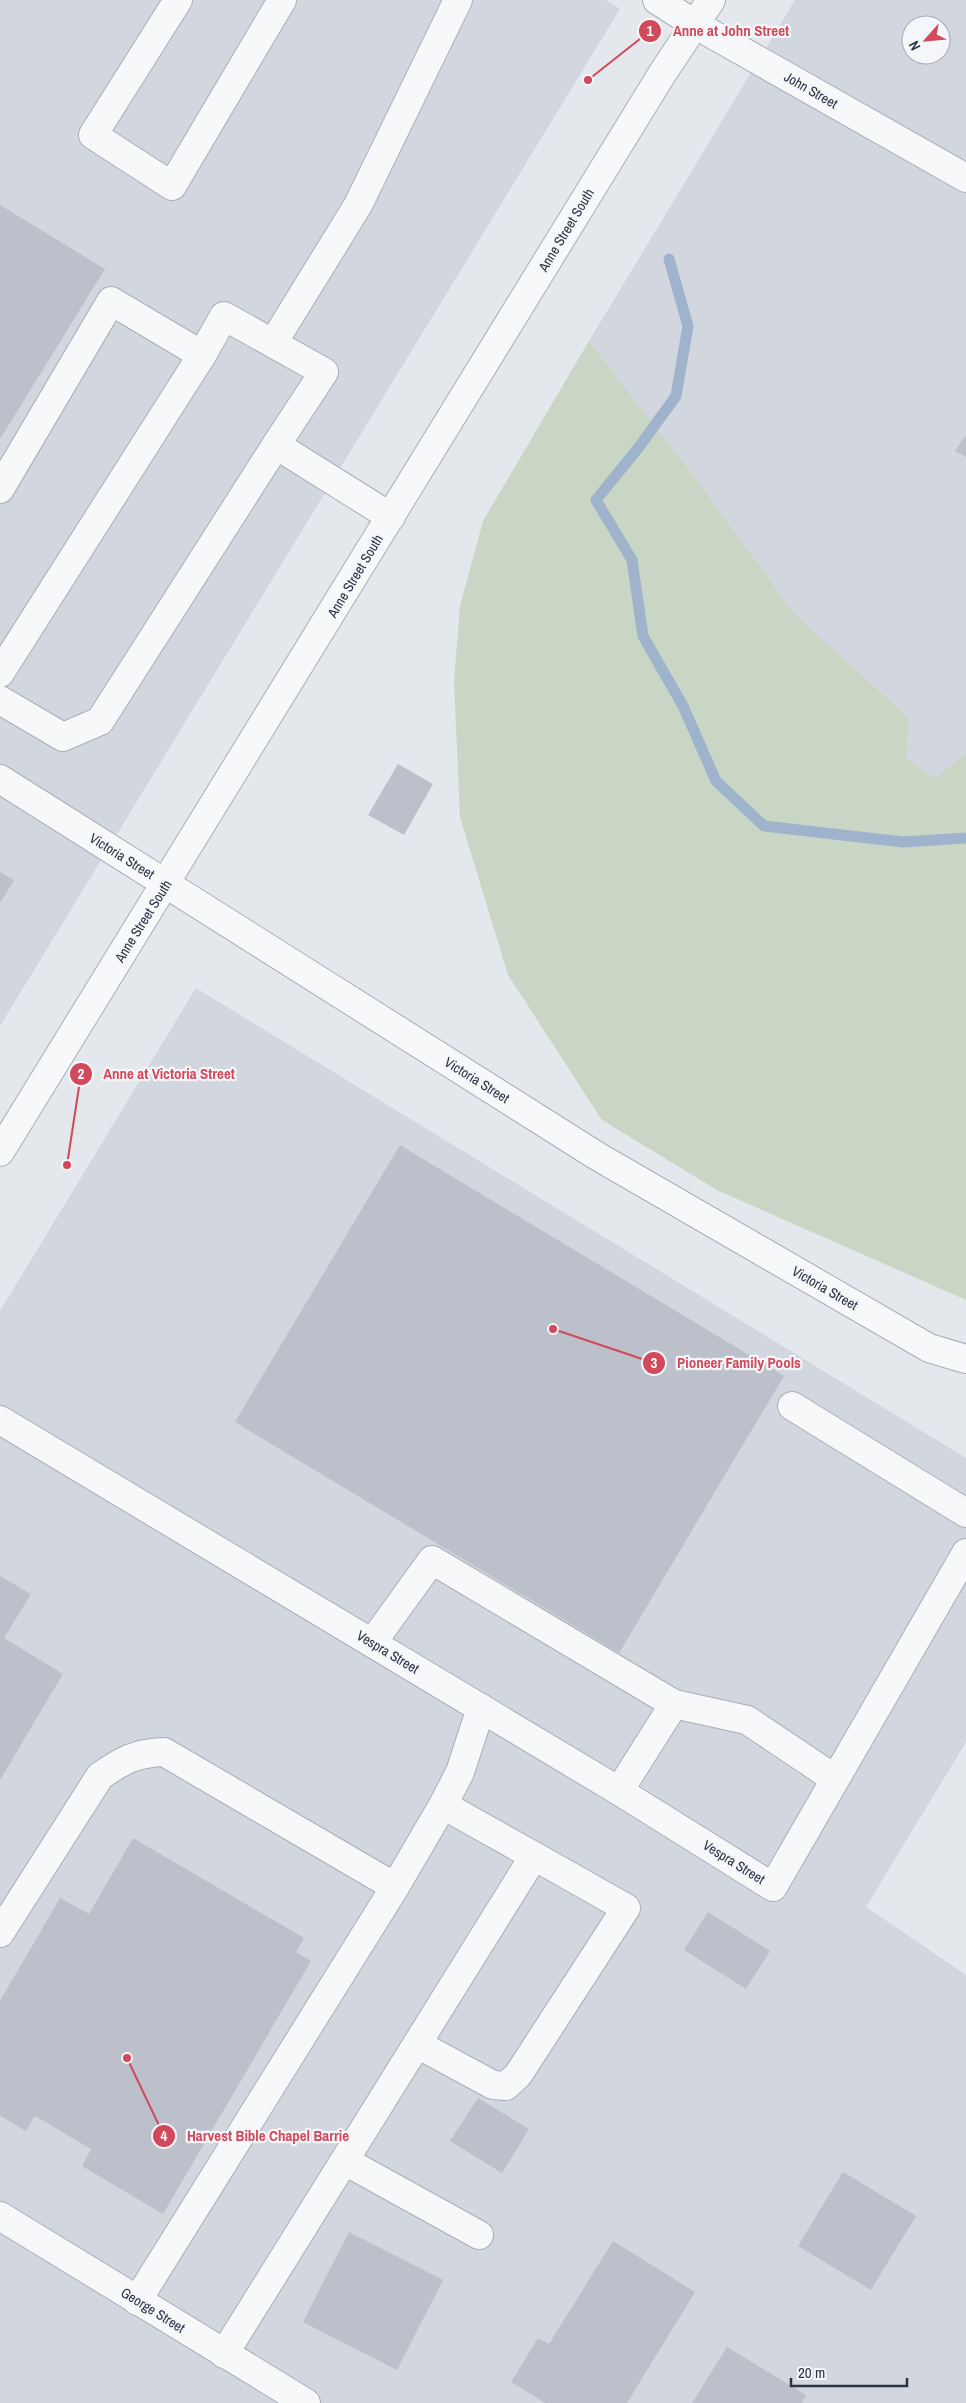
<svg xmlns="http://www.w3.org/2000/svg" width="966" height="2403" viewBox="0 0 966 2403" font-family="'Archivo Narrow',sans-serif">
<rect width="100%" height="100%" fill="#e4e7ec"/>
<g fill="#d2d6de" fill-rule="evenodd">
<path d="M0,0H606L620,9L0,1026Z"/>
<path d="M795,0H966V753L935,778L906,758L909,718L794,613L694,476L589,341ZM911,25H941V55H911Z"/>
<path d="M196,988L966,1458V1742L866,1907L966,1975V2403H0V1311Z"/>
</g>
<path fill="#c9d6c5" d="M589,341L694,476L794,613L909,718L906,758L935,778L966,753V1300L717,1190L602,1120L508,975L460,817L454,682L460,606L483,521Z"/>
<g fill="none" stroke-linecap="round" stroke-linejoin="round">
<path stroke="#9fb4cc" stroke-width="11" d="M669,259L688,326L676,396L639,447L596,500L632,560L643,636L683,706L716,781L764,826L903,842L966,838"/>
</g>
<g fill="#bbc0ca">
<path d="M0,205L105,269L0,439Z"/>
<path d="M966,435V457L955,451Z"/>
<path d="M398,764L433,784L404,835L368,815Z"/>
<path d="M0,872L14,880L0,903Z"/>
<path d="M400,1145L784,1376L619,1653L235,1422Z"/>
<path d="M0,1576L31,1594L4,1638L63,1674L0,1780Z"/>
<path d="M133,1838L304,1938L296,1952L311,1961L163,2214L82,2166L91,2149L35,2116L26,2131L0,2116V2001L60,1898L89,1914Z"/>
<path d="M708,1912L770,1951L746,1989L684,1950Z"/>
<path d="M478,2098L529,2129L502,2173L450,2141Z"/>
<path d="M843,2172L916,2216L871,2290L798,2246Z"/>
<path d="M349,2232L443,2280L397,2370L303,2322Z"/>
<path d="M613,2241L695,2292L627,2403H545L511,2382L538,2338L549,2344Z"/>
<path d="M727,2347L806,2395L802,2403H692Z"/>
</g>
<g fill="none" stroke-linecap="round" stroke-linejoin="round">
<defs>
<g id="minor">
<path d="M178,0L93,135L172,186L282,0"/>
<path d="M657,0L696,25L966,178"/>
<path d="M273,343L358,205L458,0"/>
<path d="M0,489L111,301L202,355"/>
<path d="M0,673L202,355L224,316L324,372L276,445"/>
<path d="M0,700L63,737L100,721L276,445L391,517"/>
<path d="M0,779L597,1156L929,1348L966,1359"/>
<path d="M0,1152L662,74L711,0"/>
<path d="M792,1406L966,1513"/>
<path d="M0,1420L619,1791L773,1887L966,1553"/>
<path d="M372,1643L432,1560L674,1704L619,1791"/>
<path d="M674,1704L747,1720L835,1779"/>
<path d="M0,1933L100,1776C123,1760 136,1753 164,1752L395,1887"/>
<path d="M417,2044L493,2085L506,2086L518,2075L626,1908L534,1856"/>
<path d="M345,2161L479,2235"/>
<path d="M0,2216L306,2403"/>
<path d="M137,2301L395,1887L443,1805L460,1772L481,1708"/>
<path d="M224,2354L534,1856L443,1805"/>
</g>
</defs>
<use href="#minor" stroke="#a9aeb7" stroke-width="30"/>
<use href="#minor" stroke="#f7f8fa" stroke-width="28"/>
</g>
<g text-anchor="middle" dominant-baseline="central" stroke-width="4.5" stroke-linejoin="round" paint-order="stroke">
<g font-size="14" fill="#2b3445" stroke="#f4f6f9">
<text transform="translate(811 90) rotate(30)">John Street</text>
<text transform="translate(566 230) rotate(-59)">Anne Street South</text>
<text transform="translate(355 576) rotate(-59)">Anne Street South</text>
<text transform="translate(122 856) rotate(32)">Victoria Street</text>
<text transform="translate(143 921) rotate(-58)">Anne Street South</text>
<text transform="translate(477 1080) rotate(32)">Victoria Street</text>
<text transform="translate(825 1288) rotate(30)">Victoria Street</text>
<text transform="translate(388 1652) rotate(31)">Vespra Street</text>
<text transform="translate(734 1862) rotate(32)">Vespra Street</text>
<text transform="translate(153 2310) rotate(32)">George Street</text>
</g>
</g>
<path fill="none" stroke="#d1495b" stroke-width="2" d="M588 80L650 31M67 1165L81 1074M553 1329L654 1363M127 2058L164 2136"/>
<g fill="#d1495b" stroke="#f4f6f9" stroke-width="2">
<circle cx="588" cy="80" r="5"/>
<circle cx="67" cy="1165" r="5"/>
<circle cx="553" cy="1329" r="5"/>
<circle cx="127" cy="2058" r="5"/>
<circle cx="650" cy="31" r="12"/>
<circle cx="81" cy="1074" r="12"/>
<circle cx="654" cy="1363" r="12"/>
<circle cx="164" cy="2136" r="12"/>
</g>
<g font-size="15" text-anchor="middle" font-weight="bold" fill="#fff">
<text x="650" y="36">1</text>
<text x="81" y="1079">2</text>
<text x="654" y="1368">3</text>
<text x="164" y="2141">4</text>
</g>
<g font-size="15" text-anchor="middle" font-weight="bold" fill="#d1495b" stroke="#f4f6f9" stroke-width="4.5" stroke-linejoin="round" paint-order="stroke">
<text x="731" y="36">Anne at John Street</text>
<text x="169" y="1079">Anne at Victoria Street</text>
<text x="739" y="1368">Pioneer Family Pools</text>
<text x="268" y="2141">Harvest Bible Chapel Barrie</text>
</g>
<g transform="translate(926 40) rotate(243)"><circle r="24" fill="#f4f6f9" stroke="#a4a8b1"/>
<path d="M0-4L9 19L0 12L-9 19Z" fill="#d1495b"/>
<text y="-8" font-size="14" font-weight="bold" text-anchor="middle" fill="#2b3445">N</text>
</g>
<path d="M791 2378v8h116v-8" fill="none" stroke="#2b3445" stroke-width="2.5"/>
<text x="798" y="2378" font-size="15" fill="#2b3445" stroke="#f4f6f9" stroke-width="4" paint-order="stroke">20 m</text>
</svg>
